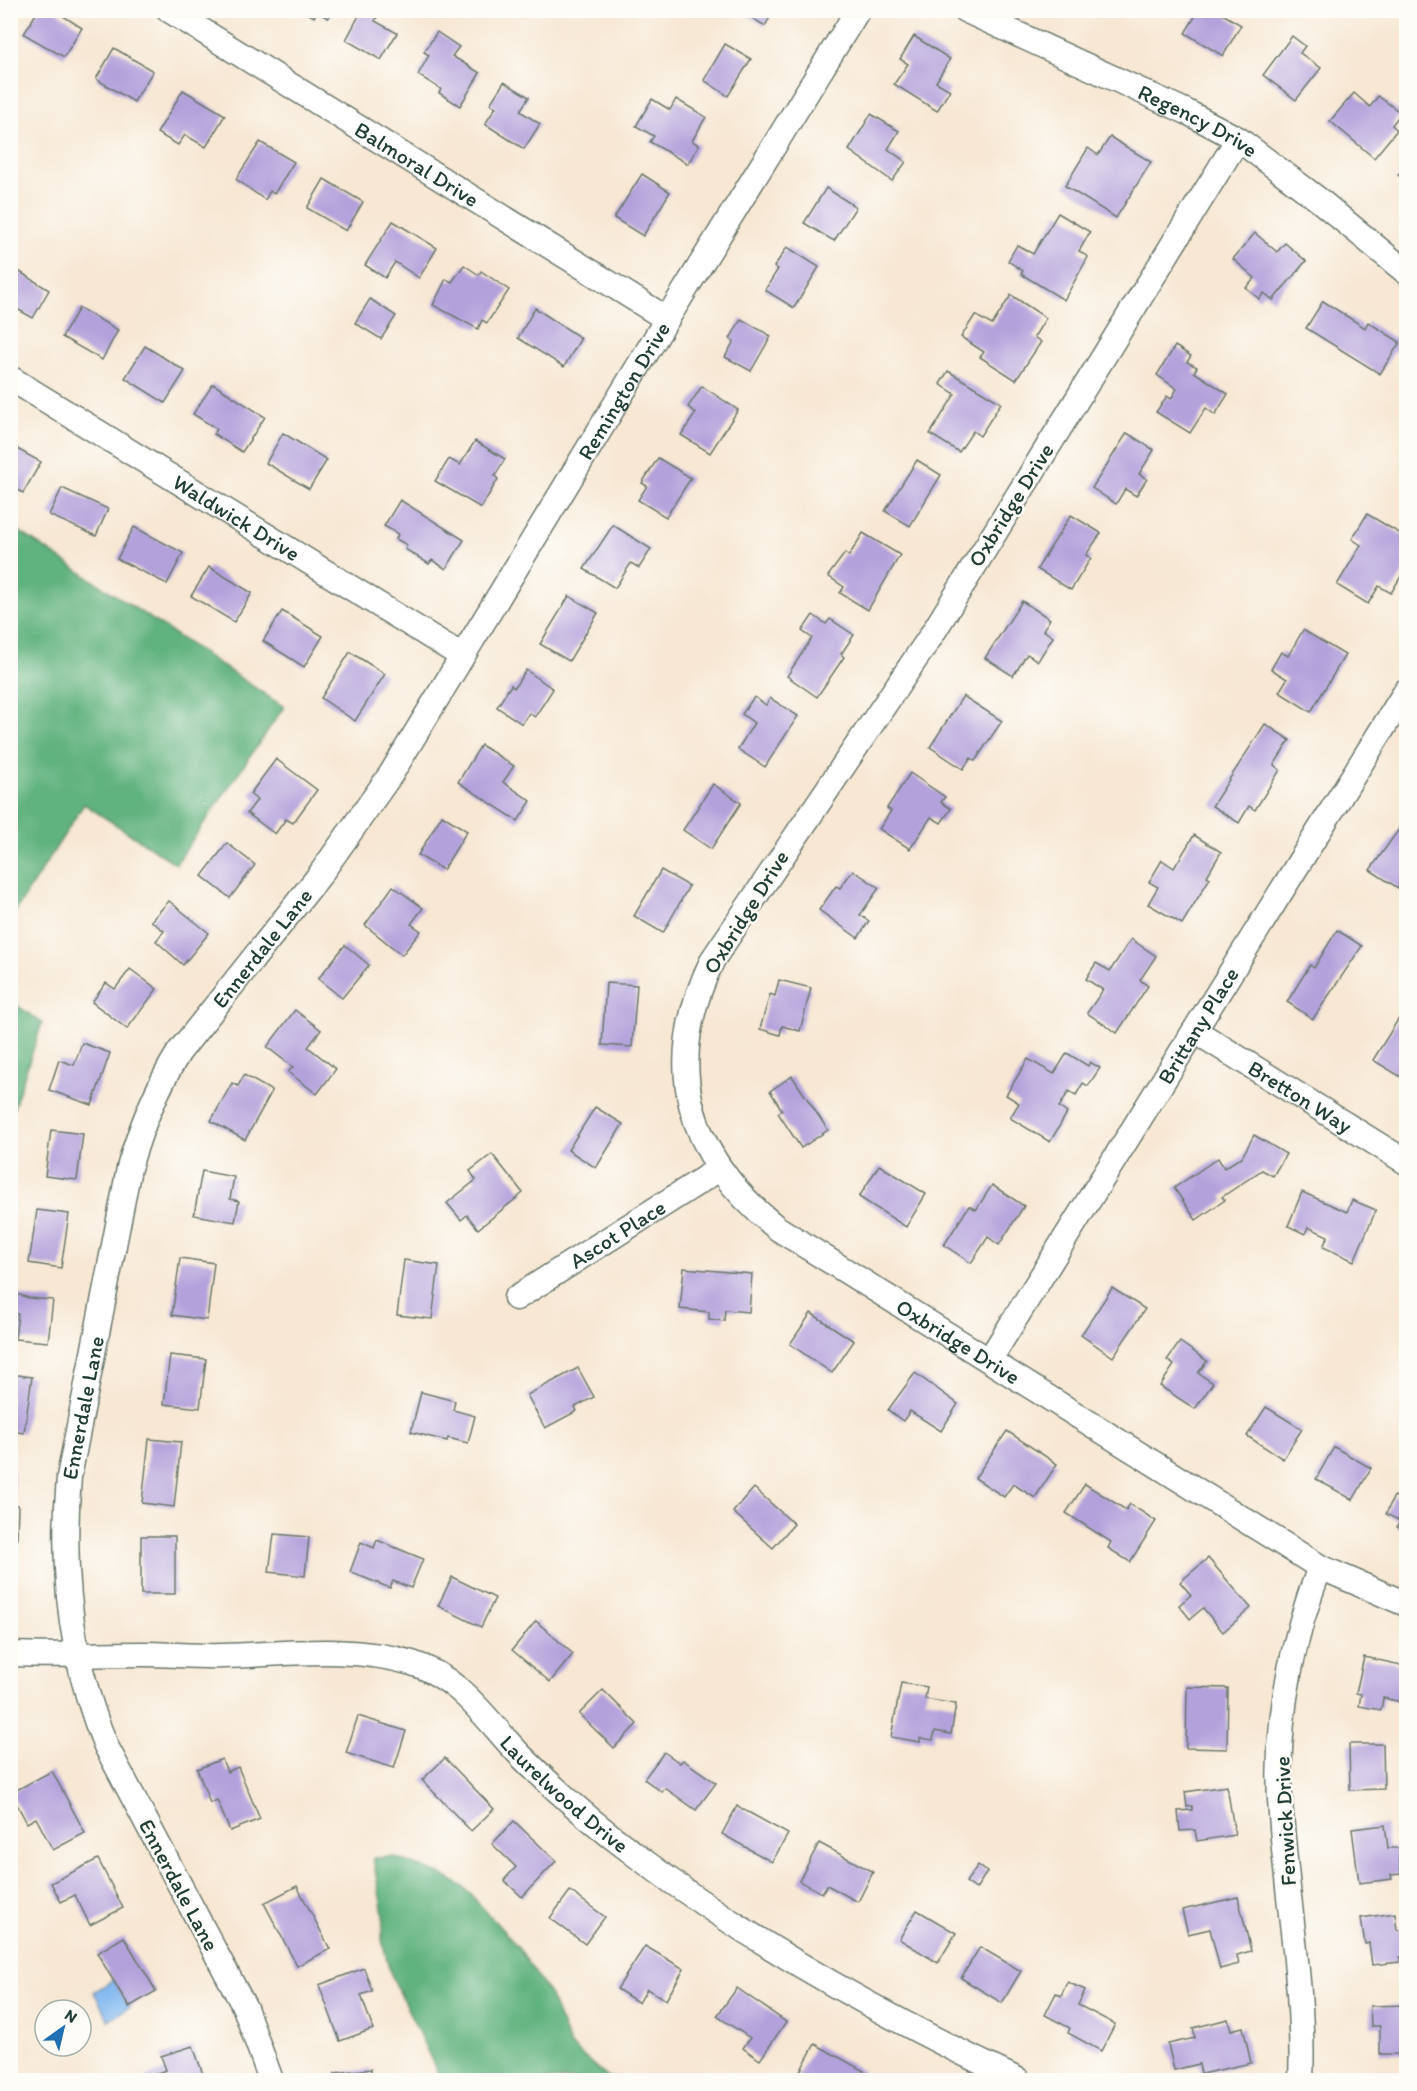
<svg xmlns="http://www.w3.org/2000/svg" width="1417" height="2091" viewBox="0 0 1417 2091" font-family="Itim,sans-serif">
<rect width="100%" height="100%" fill="#fdfcf7"/>
<filter id="ink" filterUnits="userSpaceOnUse"><feTurbulence type="fractalNoise" baseFrequency=".0167" numOctaves="2"/><feDisplacementMap in="SourceGraphic" scale="12" xChannelSelector="R" yChannelSelector="G"/><feConvolveMatrix kernelMatrix="1 2 1 2 8 2 1 2 1" color-interpolation-filters="sRGB"/></filter>
<filter id="wash" filterUnits="userSpaceOnUse"><feTurbulence type="fractalNoise" baseFrequency=".008" numOctaves="4" result="noise"/><feDisplacementMap in="SourceGraphic" scale="24" xChannelSelector="R" yChannelSelector="G"/><feGaussianBlur stdDeviation="1.35" result="paint"/><feColorMatrix in="noise" values="0 0 0 0 0 0 0 0 0 0 0 0 0 0 0 0 0 1.4 0 .05"/><feComposite in="paint" operator="in"/></filter>
<g filter="url(#wash)">
<rect width="100%" height="100%" fill="#f7e7d3"/>
<g fill="#60b27e" stroke="#407859" stroke-width="1.5">
<path d="M11,526L284,707L176,864L84,804L11,918Z"/>
<path d="M11,1001L42,1023L11,1116Z"/>
<path d="M394,1857L445,1876L465,1888L517,1946L549,1994L570,2045L607,2077L620,2080H441L390,1972L382,1940L383,1914L373,1858Z"/>
</g>
<path fill="#80b7f0" stroke="#507a92" stroke-width="1.5" d="M113,1980L129,2007L109,2021L94,1992Z"/>
<g id="blocks">
<g fill="#b3a1db">
<path d="M38,10H54L82,28L64,57L24,34Z"/>
<path d="M302,10H333L328,18L317,12L314,17Z"/>
<path d="M362,10H381L375,21L397,33L381,60L346,40Z"/>
<path d="M739,10H774L765,26Z"/>
<path d="M1199,10H1216L1241,25L1223,56L1185,33Z"/>
<path d="M437,32L459,47L452,56L480,73L460,106L439,93L441,89L418,75L429,55L424,52Z"/>
<path d="M914,36L950,59L936,82L950,90L937,111L894,84L908,64L900,59Z"/>
<path d="M1292,36L1305,46L1300,53L1321,68L1296,100L1263,75Z"/>
<path d="M725,44L751,59L728,96L704,80Z"/>
<path d="M114,48L153,71L134,102L96,79Z"/>
<path d="M504,82L529,97L520,111L540,124L524,149L485,124L496,107L490,104Z"/>
<path d="M183,90L225,115L206,147L185,135L178,145L157,133Z"/>
<path d="M1354,93L1370,107L1378,96L1401,113L1392,125L1397,130L1374,158L1330,121Z"/>
<path d="M652,99L670,110L676,99L706,117L692,141L699,145L688,164L650,142L654,136L636,126Z"/>
<path d="M871,114L899,131L888,149L906,162L892,181L849,150Z"/>
<path d="M1110,137L1151,162L1116,218L1065,186L1088,148L1098,155Z"/>
<path d="M260,142L294,162L274,194L270,191L265,200L236,179Z"/>
<path d="M1406,164V182L1398,175Z"/>
<path d="M642,174L670,192L643,236L614,218Z"/>
<path d="M324,179L363,202L346,231L307,208Z"/>
<path d="M826,188L856,207L834,241L804,223Z"/>
<path d="M1058,213L1090,232L1079,251L1088,257L1064,300L1021,274L1023,271L1008,261L1017,245L1033,254Z"/>
<path d="M393,221L437,248L419,278L395,262L385,278L365,265Z"/>
<path d="M1255,233L1277,252L1285,243L1306,261L1273,300L1264,293L1259,299L1246,288L1255,278L1233,259Z"/>
<path d="M787,247L819,267L794,308L765,290L778,269L774,267Z"/>
<path d="M464,265L479,275L481,271L509,290L487,323L482,320L478,329L433,305L446,279L452,282Z"/>
<path d="M12,267L49,290L33,318L10,305Z"/>
<path d="M1011,295L1046,318L1034,337L1041,342L1016,380L980,357L984,352L961,337L975,315L992,325Z"/>
<path d="M370,299L396,316L381,339L355,323Z"/>
<path d="M1323,301L1365,328L1368,322L1400,342L1380,374L1306,328Z"/>
<path d="M79,308L118,330L102,360L62,337Z"/>
<path d="M535,308L581,338L564,367L518,338Z"/>
<path d="M741,319L771,336L751,371L725,357L734,341L730,339Z"/>
<path d="M145,346L185,371L165,403L125,378Z"/>
<path d="M1175,346L1191,356L1187,362L1197,367L1194,372L1228,394L1215,415L1206,408L1190,433L1156,412L1167,396L1171,399L1177,389L1157,375Z"/>
<path d="M948,371L1001,403L980,436L973,431L959,452L930,434L955,394L940,384Z"/>
<path d="M213,384L265,417L242,452L214,434L217,429L193,414Z"/>
<path d="M702,386L738,410L710,453L681,435L696,413L688,407Z"/>
<path d="M283,433L327,460L309,489L266,463Z"/>
<path d="M1127,433L1154,450L1139,474L1147,479L1136,496L1125,489L1116,504L1092,488Z"/>
<path d="M475,441L505,459L495,476L498,479L481,508L435,481L449,459L460,465Z"/>
<path d="M10,445L41,462L23,493L10,485Z"/>
<path d="M658,458L691,478L666,517L638,500L647,486L642,483Z"/>
<path d="M917,460L941,475L910,526L885,511Z"/>
<path d="M62,488L108,509L96,536L49,515Z"/>
<path d="M400,500L464,540L446,569L432,560L429,564L405,549L407,545L396,539L398,534L384,526Z"/>
<path d="M1367,514L1406,537V568L1391,593L1379,586L1368,604L1337,585L1361,545L1352,539Z"/>
<path d="M1071,515L1101,533L1086,555L1091,558L1071,590L1037,569Z"/>
<path d="M613,525L651,549L639,568L631,563L615,588L584,569Z"/>
<path d="M134,527L183,553L167,584L117,559Z"/>
<path d="M863,533L900,555L868,610L840,593L844,587L828,576L845,553L849,556Z"/>
<path d="M209,567L252,593L234,622L191,596Z"/>
<path d="M569,596L598,613L569,661L540,644Z"/>
<path d="M1022,601L1050,619L1043,630L1053,637L1038,661L1027,654L1013,676L985,658Z"/>
<path d="M282,611L323,636L304,667L263,641Z"/>
<path d="M813,615L826,624L830,619L854,635L841,654L844,657L817,697L787,676L812,638L802,631Z"/>
<path d="M1303,630L1345,655L1311,712L1279,692L1287,679L1271,669L1281,652L1288,656Z"/>
<path d="M350,652L385,674L355,721L321,698Z"/>
<path d="M526,670L553,689L535,717L529,713L522,724L497,707L511,685L514,688Z"/>
<path d="M963,696L1002,721L975,761L971,758L963,769L930,747Z"/>
<path d="M754,697L766,705L770,698L798,716L765,767L738,749L754,723L742,714Z"/>
<path d="M1265,724L1290,740L1274,765L1280,770L1255,810L1249,806L1239,823L1212,806Z"/>
<path d="M481,745L514,766L503,782L531,801L518,821L458,782Z"/>
<path d="M276,759L317,790L293,823L286,819L275,834L247,813L257,800L250,794Z"/>
<path d="M910,773L945,797L941,802L951,809L941,823L931,817L910,849L879,829L891,811L887,808Z"/>
<path d="M713,784L741,803L711,849L683,830Z"/>
<path d="M442,815L467,831L443,870L418,855Z"/>
<path d="M1406,819V881L1401,890L1370,870Z"/>
<path d="M1194,835L1221,852L1207,876L1210,878L1182,924L1148,904L1158,887L1149,882L1162,860L1174,868Z"/>
<path d="M227,843L255,865L230,898L202,876Z"/>
<path d="M661,870L689,886L663,933L634,916Z"/>
<path d="M853,870L879,888L860,915L869,921L858,938L819,910L836,886L840,888Z"/>
<path d="M393,886L423,908L411,924L421,931L402,955L365,925Z"/>
<path d="M169,901L209,933L183,965L156,941L164,931L151,921Z"/>
<path d="M1337,930L1362,946L1313,1019L1287,1002L1310,965L1314,968Z"/>
<path d="M1131,939L1156,956L1140,980L1148,986L1117,1033L1087,1013L1103,990L1086,979L1096,963L1110,971Z"/>
<path d="M345,945L369,965L342,998L318,979Z"/>
<path d="M130,969L157,989L127,1029L92,1002L106,983L115,989Z"/>
<path d="M779,980L811,988L800,1031L782,1026L780,1035L760,1029L770,994L775,996Z"/>
<path d="M606,983L637,985L632,1047L602,1045Z"/>
<path d="M295,1010L321,1030L308,1047L336,1069L317,1094L288,1072L293,1067L267,1047Z"/>
<path d="M1399,1018L1406,1023V1080L1373,1060Z"/>
<path d="M82,1043L110,1053L92,1105L49,1090L59,1060L74,1065Z"/>
<path d="M1067,1053L1088,1066L1090,1062L1100,1068L1088,1086L1083,1083L1076,1095L1069,1091L1059,1107L1067,1113L1050,1142L1010,1118L1019,1103L1006,1095L1028,1059L1054,1074Z"/>
<path d="M244,1075L272,1091L245,1140L211,1121L232,1083L238,1086Z"/>
<path d="M792,1076L828,1130L801,1148L778,1113L782,1110L770,1091Z"/>
<path d="M595,1107L623,1124L596,1168L568,1150Z"/>
<path d="M51,1130L83,1134L77,1180L45,1176Z"/>
<path d="M1254,1135L1286,1154L1273,1176L1262,1170L1222,1197L1225,1200L1196,1220L1174,1188L1218,1158L1224,1168L1242,1157Z"/>
<path d="M492,1154L523,1193L478,1229L467,1215L461,1220L447,1203L476,1180L470,1171Z"/>
<path d="M879,1165L926,1194L906,1227L859,1197Z"/>
<path d="M202,1171L234,1177L230,1199L239,1201L235,1222L194,1215Z"/>
<path d="M992,1185L1024,1206L999,1245L988,1237L971,1263L944,1245L969,1206L976,1210Z"/>
<path d="M1302,1192L1347,1212L1352,1200L1376,1210L1354,1261L1323,1247L1328,1236L1308,1227L1305,1234L1288,1226Z"/>
<path d="M37,1210L69,1214L61,1268L29,1263Z"/>
<path d="M180,1258L214,1263L207,1320L172,1315Z"/>
<path d="M404,1260L439,1265L432,1319L397,1315Z"/>
<path d="M684,1268L752,1274L749,1312L725,1310L724,1321L709,1319V1312L680,1309Z"/>
<path d="M1112,1288L1145,1309L1113,1357L1081,1335Z"/>
<path d="M10,1292L29,1298L53,1300L48,1342L15,1339L18,1314L10,1312Z"/>
<path d="M811,1313L854,1341L832,1373L790,1344Z"/>
<path d="M1180,1342L1207,1361L1198,1373L1213,1383L1195,1409L1160,1386L1174,1365L1167,1360Z"/>
<path d="M170,1355L206,1359L200,1408L164,1404Z"/>
<path d="M578,1368L594,1397L575,1407L577,1411L545,1428L527,1395Z"/>
<path d="M915,1373L958,1404L941,1431L910,1411L903,1421L888,1410Z"/>
<path d="M10,1374L32,1377L24,1433L10,1431Z"/>
<path d="M421,1392L455,1401L453,1410L475,1416L468,1443L448,1438L447,1441L411,1432Z"/>
<path d="M1266,1407L1302,1429L1283,1459L1247,1436Z"/>
<path d="M1007,1431L1057,1464L1035,1498L1013,1484L1004,1497L975,1478Z"/>
<path d="M149,1439L181,1442L174,1507L142,1503Z"/>
<path d="M1334,1447L1371,1468L1353,1500L1316,1479Z"/>
<path d="M10,1472H14V1505H18L17,1540H10Z"/>
<path d="M1085,1484L1126,1510L1130,1504L1156,1521L1130,1562L1108,1548L1111,1542L1066,1513Z"/>
<path d="M754,1488L794,1524L773,1548L733,1512Z"/>
<path d="M1394,1496L1406,1501V1531L1397,1527L1400,1521L1386,1514Z"/>
<path d="M274,1534L309,1537L305,1576L269,1572Z"/>
<rect x="141" y="1536" width="34" height="58"/>
<path d="M377,1540L423,1559L411,1588L393,1581L390,1588L350,1572L361,1542L374,1548Z"/>
<path d="M1208,1558L1251,1608L1223,1632L1203,1608L1190,1619L1179,1605L1191,1595L1180,1582Z"/>
<path d="M452,1577L495,1598L481,1627L438,1606Z"/>
<path d="M536,1621L573,1654L550,1682L512,1650Z"/>
<path d="M1364,1657L1406,1666V1703L1383,1698L1381,1710L1359,1706L1361,1694L1356,1693Z"/>
<path d="M901,1683L927,1687L925,1699L956,1704L951,1734L935,1731L933,1740L920,1738V1742L891,1737Z"/>
<path d="M1187,1687L1228,1688L1227,1749L1186,1748Z"/>
<path d="M603,1690L637,1724L614,1748L579,1714Z"/>
<path d="M358,1716L406,1731L394,1768L346,1753Z"/>
<path d="M1349,1744H1383L1384,1789L1350,1790Z"/>
<path d="M664,1752L680,1763L683,1760L716,1783L696,1810L665,1788L662,1792L644,1779Z"/>
<path d="M445,1758L494,1809L471,1831L422,1780Z"/>
<path d="M222,1759L227,1772L238,1767L260,1819L230,1831L217,1800L210,1803L197,1769Z"/>
<path d="M52,1771L85,1833L53,1850L36,1818L27,1823L11,1793Z"/>
<path d="M1227,1786L1235,1835L1197,1841L1195,1830L1180,1831L1178,1811L1192,1810V1806L1187,1807L1185,1792Z"/>
<path d="M737,1806L788,1834L772,1862L722,1834Z"/>
<path d="M514,1821L556,1861L522,1897L504,1880L516,1867L492,1844Z"/>
<path d="M1385,1825L1388,1848H1399L1401,1874L1391,1875L1392,1879L1359,1883L1352,1829Z"/>
<path d="M819,1843L873,1872L858,1902L827,1885L822,1893L799,1881Z"/>
<path d="M98,1859L123,1908L90,1925L75,1895L61,1902L51,1883Z"/>
<path d="M978,1865L987,1872L976,1889L966,1882Z"/>
<path d="M297,1886L330,1949L297,1966L264,1903Z"/>
<path d="M570,1891L605,1917L585,1944L550,1918Z"/>
<path d="M1238,1897L1251,1951L1237,1955L1239,1964L1220,1969L1210,1929L1188,1934L1182,1910Z"/>
<path d="M917,1910L956,1933L938,1963L899,1939Z"/>
<path d="M1395,1913L1397,1930L1406,1931V1957H1400V1962L1372,1965L1369,1943L1365,1944L1361,1918Z"/>
<path d="M124,1937L156,1991L129,2007L97,1953Z"/>
<path d="M645,1946L684,1969L666,2000L647,1989L639,2003L617,1989Z"/>
<path d="M980,1947L1021,1971L1002,2003L961,1978Z"/>
<path d="M364,1968L372,1991L361,1995L373,2029L340,2041L319,1985Z"/>
<path d="M1067,1982L1085,1990L1078,2005L1115,2024L1101,2051L1068,2033L1070,2028L1045,2015L1056,1993L1061,1996Z"/>
<path d="M737,1988L786,2022L760,2060L743,2048L750,2038L717,2016Z"/>
<path d="M1406,2005V2054H1380V2026H1371L1370,2006Z"/>
<path d="M1228,2019L1231,2030L1243,2027L1251,2063L1201,2074L1199,2064L1174,2070L1168,2044L1195,2038L1193,2028Z"/>
<path d="M815,2044L864,2071L859,2080H803L797,2077Z"/>
<path d="M193,2046L205,2080H146L145,2077L166,2070L161,2056Z"/>
<path d="M371,2069L372,2080H336L335,2073Z"/>
</g>
</g>
</g>
<g filter="url(#ink)">
<use href="#blocks" fill-opacity="0" stroke="#6b786c" stroke-width="1.5"/>
<g fill="none" stroke-linecap="round" stroke-linejoin="round">
<defs>
<g id="street">
<path id="s1" d="M169,10L667,319"/>
<path id="s2" d="M965,10L1187,112L1238,139L1319,200L1406,272"/>
<path id="s3" d="M1238,139L931,636L713,959C661,1065 686,1155 777,1228L1320,1567L1406,1604"/>
<path id="s4" d="M10,378L462,656"/>
<path id="s5" d="M1195,1031L1406,1162"/>
<path id="s6" d="M516,1298L719,1169"/>
<path id="s7" d="M990,1359L1406,691"/>
<path id="s8" d="M10,1654C55,1656 99,1654 143,1654C170,1654 196,1657 223,1656C285,1654 352,1645 412,1663C461,1678 486,1720 520,1755C556,1791 595,1825 637,1856C752,1943 889,2019 1018,2080"/>
<path id="s9" d="M271,2080L245,2008L106,1746C70,1661 61,1568 69,1477L129,1168C141,1126 156,1089 179,1052L319,876L391,774L667,319L858,10"/>
<path d="M1301,2080C1305,1986 1285,1893 1280,1799C1276,1720 1292,1640 1320,1567"/>
</g>
</defs>
<use href="#street" stroke="#6b786c" stroke-width="27"/>
<use href="#street" stroke="#fff" stroke-width="24"/>
</g>
</g>
<g text-anchor="middle" dominant-baseline="central" stroke-width="5" stroke-linejoin="round" paint-order="stroke">
<g font-size="22" fill="#1f3d34" stroke="#fdfcf7">
<text stroke="none"><textPath href="#s2" startOffset="258">Regency Drive</textPath></text>
<text stroke="none"><textPath href="#s1" startOffset="292">Balmoral Drive</textPath></text>
<text stroke="none"><textPath href="#s9" startOffset="1887">Remington Drive</textPath></text>
<text transform="translate(1011 505) rotate(-58)">Oxbridge Drive</text>
<text stroke="none"><textPath href="#s4" startOffset="266">Waldwick Drive</textPath></text>
<text transform="translate(746 912) rotate(-58)">Oxbridge Drive</text>
<text stroke="none"><textPath href="#s9" startOffset="1222">Ennerdale Lane</textPath></text>
<text stroke="none"><textPath href="#s7" startOffset="393">Brittany Place</textPath></text>
<text stroke="none"><textPath href="#s5" startOffset="124">Bretton Way</textPath></text>
<text stroke="none"><textPath href="#s6" startOffset="120">Ascot Place</textPath></text>
<text stroke="none"><textPath href="#s3" startOffset="1491">Oxbridge Drive</textPath></text>
<text stroke="none"><textPath href="#s9" startOffset="718">Ennerdale Lane</textPath></text>
<text stroke="none"><textPath href="#s8" startOffset="606">Laurelwood Drive</textPath></text>
<text transform="translate(1285 1821) rotate(-93)">Fenwick Drive</text>
<text transform="translate(179 1885) rotate(62)">Ennerdale Lane</text>
</g>
</g>
<rect width="1417" height="2091" fill="none" stroke="#fdfcf7" stroke-width="36"/>
<g transform="translate(63 2028) rotate(34)"><circle r="28" fill="#fdfcf7" stroke="#a4b0a9" stroke-width="1.5"/>
<path d="M0-4.5L10 22L0 15L-10 22Z" fill="#1f6fb2"/>
<text y="-9" font-size="16" font-weight="bold" text-anchor="middle" fill="#1f3d34">N</text>
</g>
</svg>
